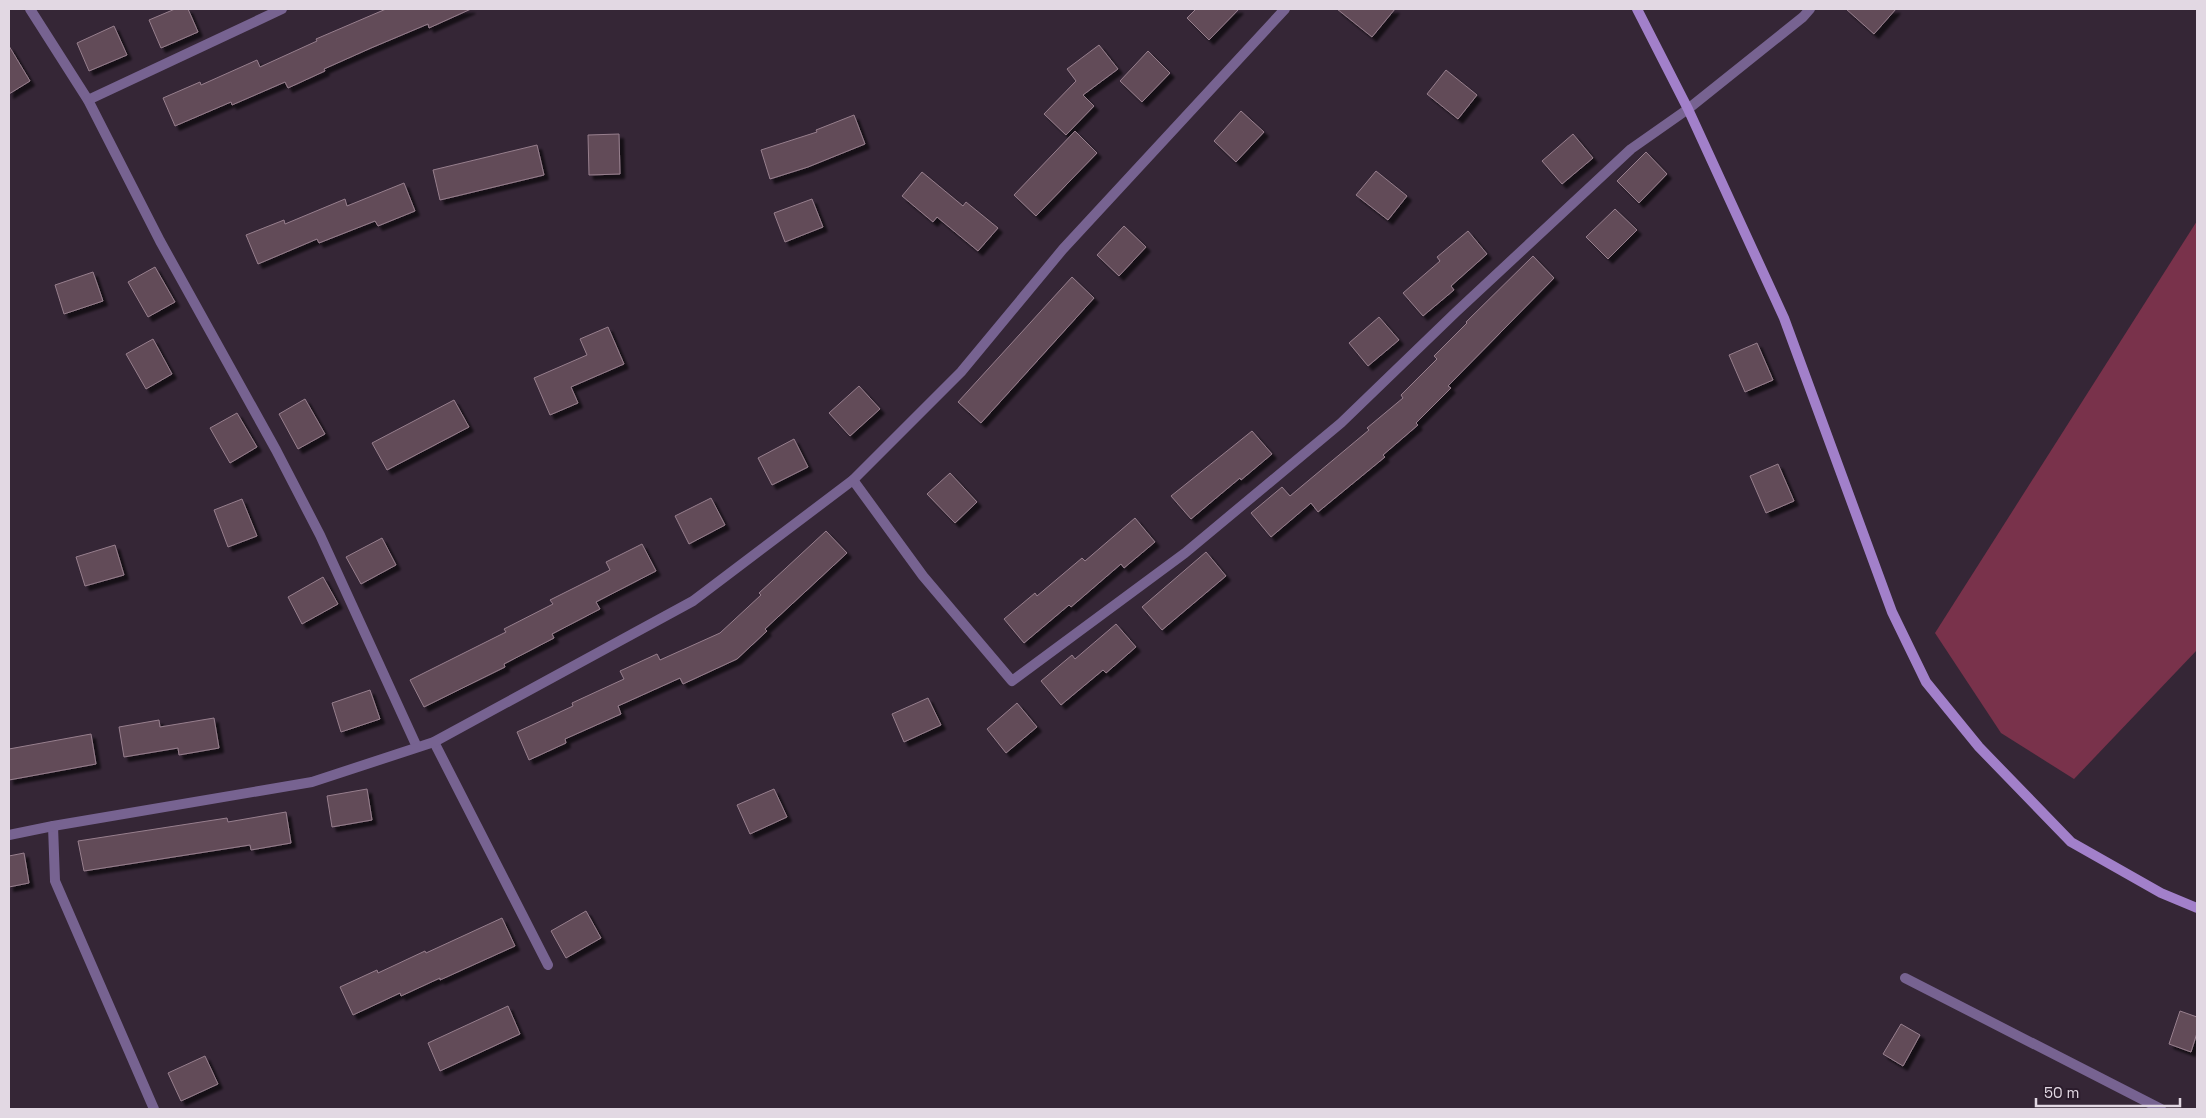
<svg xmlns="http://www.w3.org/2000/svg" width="2206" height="1118" viewBox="0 0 2206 1118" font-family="'Space Grotesk',sans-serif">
<defs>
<filter id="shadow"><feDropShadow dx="4.5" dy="4.5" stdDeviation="1" flood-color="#0009"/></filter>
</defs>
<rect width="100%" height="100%" fill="#352636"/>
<path fill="#79324b" d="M2197,221V650L2074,779L2001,733L1935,633Z"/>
<g fill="#624b59" stroke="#977f8d" filter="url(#shadow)">
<path d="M175,9H188L198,32L161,48L149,20Z"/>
<path d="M386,9H471L429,28L428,24L371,48L324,69L325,71L288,88L285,82L232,105L231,102L175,126L163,98L200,82L201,85L257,60L260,67L317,41L316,39Z"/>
<path d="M1196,9H1239L1209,40L1187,18Z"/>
<path d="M1337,9H1395L1372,37Z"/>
<path d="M1846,9H1896L1874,34Z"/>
<path d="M114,26L127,55L89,71L77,43Z"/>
<path d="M1099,45L1118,69L1083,95L1094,106L1066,135L1044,114L1076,81L1067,69Z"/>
<path d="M9,46L30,81L9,94Z"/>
<path d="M1148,51L1170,73L1142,102L1120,81Z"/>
<path d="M1446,70L1477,95L1458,119L1427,94Z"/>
<path d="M1241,111L1264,132L1236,162L1214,141Z"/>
<path d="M854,115L865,144L808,167L770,179L761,150L817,132L816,130Z"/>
<path d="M1075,131L1097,153L1036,216L1014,195Z"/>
<path d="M619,134L620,174L589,175L588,135Z"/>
<path d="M1573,134L1593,158L1562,184L1542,161Z"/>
<path d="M537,145L544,175L440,200L433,170Z"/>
<path d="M1646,152L1667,174L1639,203L1617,181Z"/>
<path d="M1376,171L1407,196L1388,220L1356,195Z"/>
<path d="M922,172L963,206L966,202L998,228L978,251L937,217L933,222L902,196Z"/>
<path d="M404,183L415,211L378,226L375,221L319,243L317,239L258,264L246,235L284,220L285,224L345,199L347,206Z"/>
<path d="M812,199L823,227L785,242L774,213Z"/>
<path d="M1615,209L1637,230L1608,259L1586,237Z"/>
<path d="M1124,226L1146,247L1119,276L1097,255Z"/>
<path d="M1468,231L1487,254L1451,286L1454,290L1423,316L1403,293L1440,261L1437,257Z"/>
<path d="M1533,256L1554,278L1448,386L1451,388L1416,423L1418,425L1383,455L1385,457L1318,512L1311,503L1271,537L1251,513L1282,487L1290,496L1369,430L1367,428L1403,398L1401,395L1437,359L1434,356L1467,323L1466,322Z"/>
<path d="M155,267L175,302L148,317L128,282Z"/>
<path d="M93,272L103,301L64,314L55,285Z"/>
<path d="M1072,277L1094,298L981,423L958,402Z"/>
<path d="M1379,317L1399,340L1368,366L1349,343Z"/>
<path d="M608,327L624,364L571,387L578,403L550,415L534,378L587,355L580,339Z"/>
<path d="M153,339L172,374L146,389L126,354Z"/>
<path d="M1757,343L1773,380L1745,392L1729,355Z"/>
<path d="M859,386L880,409L850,436L829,413Z"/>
<path d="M305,399L325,434L298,449L279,414Z"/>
<path d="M454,400L469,427L387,470L372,443Z"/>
<path d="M237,413L257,447L230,463L210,428Z"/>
<path d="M1252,431L1272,454L1241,480L1240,478L1191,519L1171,496Z"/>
<path d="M794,439L808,467L772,485L758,458Z"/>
<path d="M1778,464L1794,501L1766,513L1750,476Z"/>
<path d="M950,473L977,502L955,523L927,494Z"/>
<path d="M711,498L725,525L689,544L675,516Z"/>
<path d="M242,499L257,536L228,547L214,510Z"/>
<path d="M1135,518L1155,542L1124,568L1121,564L1071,607L1069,605L1024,643L1004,619L1035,593L1037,596L1082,558L1085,561Z"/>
<path d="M826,531L847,553L765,629L767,631L737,659L683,684L680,678L618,706L621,714L565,739L566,743L529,760L517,732L573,706L572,703L624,679L620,671L657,654L660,660L720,633L761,595L759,593Z"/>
<path d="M382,538L396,565L361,584L346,557Z"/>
<path d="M642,544L656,571L596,602L600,609L552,634L554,638L504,664L505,667L424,707L410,680L506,632L504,629L553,604L550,600L610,570L606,562Z"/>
<path d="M115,545L124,575L85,586L76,557Z"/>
<path d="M1206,552L1226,576L1162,630L1142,607Z"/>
<path d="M323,577L338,604L302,624L288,597Z"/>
<path d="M1116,624L1136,647L1106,673L1103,670L1061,705L1041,681L1072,655L1075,659Z"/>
<path d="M370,690L380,719L341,732L332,703Z"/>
<path d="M928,698L941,725L904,742L892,714Z"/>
<path d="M1017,703L1037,727L1006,753L987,729Z"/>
<path d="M214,718L219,748L179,755L178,748L124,757L119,727L159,720L160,727Z"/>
<path d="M91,734L96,764L9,780V749Z"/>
<path d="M367,789L372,820L332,827L327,796Z"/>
<path d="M774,789L787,817L750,834L737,805Z"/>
<path d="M286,812L291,843L251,850L250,845L84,871L78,841L227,818L228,822Z"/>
<path d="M24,853L29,883L9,887V856Z"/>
<path d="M586,911L601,938L566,958L551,931Z"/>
<path d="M502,918L515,946L440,980V978L401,996L400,993L353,1015L340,987L377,970L378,973L425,951L426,953Z"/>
<path d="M508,1006L520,1034L440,1071L428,1043Z"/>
<path d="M2180,1011L2197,1017V1033L2191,1052L2169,1044Z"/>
<path d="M1901,1024L1920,1035L1903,1066L1883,1054Z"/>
<path d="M205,1056L218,1084L181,1101L168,1073Z"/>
</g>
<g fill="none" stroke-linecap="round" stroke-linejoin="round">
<g stroke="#776391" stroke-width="10">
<path d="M30,9L88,100L160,241L276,450L320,535L417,747"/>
<path d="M88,100L282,9"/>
<path d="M853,480L923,576L1012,681L1185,553L1341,423L1456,312L1631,149L1688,109L1803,17L1810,9"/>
<path d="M434,742L548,965"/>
<path d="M53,826L55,881L154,1109"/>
<path d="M9,835L53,826L312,782L434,742L693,601L853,480L961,372L1063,249L1285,9"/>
<path d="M1905,978L2161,1109"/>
</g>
<path stroke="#a280ca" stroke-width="10" d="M1637,9L1688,109L1784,318L1892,612L1926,682L1979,747L2071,842L2161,893L2197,908"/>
</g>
<rect width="2206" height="1118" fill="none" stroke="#e2d8e3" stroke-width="20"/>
<path d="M2036 1098v8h144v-8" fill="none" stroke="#e2d8e3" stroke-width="2.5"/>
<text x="2044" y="1098" font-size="15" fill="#e2d8e3" stroke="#2b1c2c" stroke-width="4" paint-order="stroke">50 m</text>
</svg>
